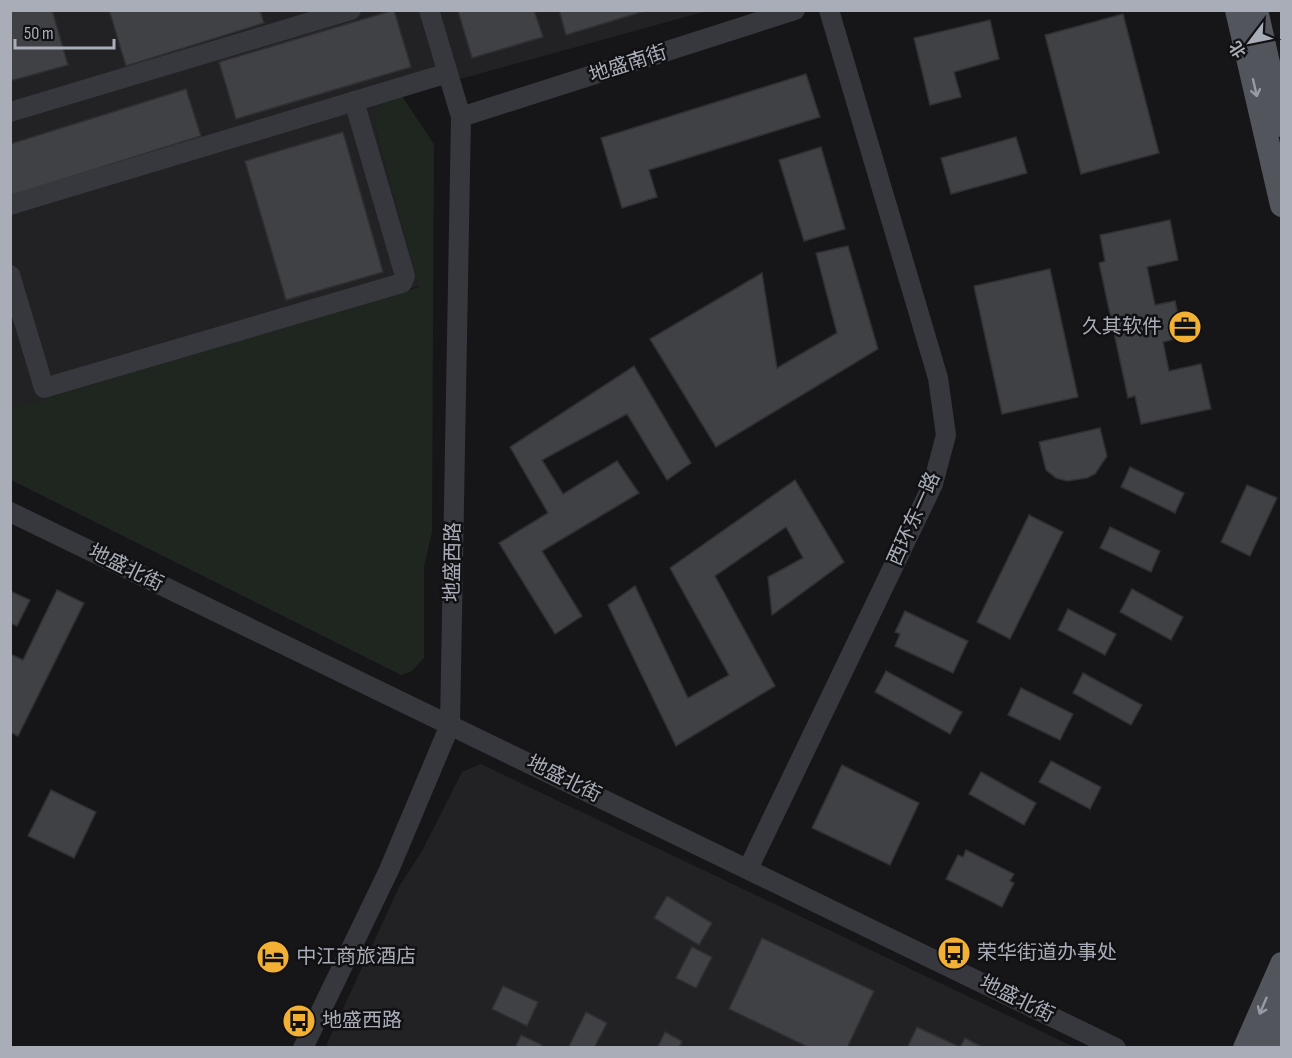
<svg xmlns="http://www.w3.org/2000/svg" width="1292" height="1058" viewBox="0 0 1292 1058" font-family="'Sofia Sans Condensed','Noto Sans SC',sans-serif">
<rect width="100%" height="100%" fill="#161618"/>
<g fill="#222225">
<path d="M11,11H707L387,99L375,127L419,286L11,409Z"/>
<path d="M481,764L1074,1047L325,1048L400,885L422,851L462,772Z"/>
</g>
<path fill="#1e261f" d="M401,95L434,144L432,532L424,567V658L412,671L401,675L11,480L10,409L419,287L375,127C376,107 382,100 401,95Z"/>
<g fill="#404145" stroke="#303034" stroke-width="1.5">
<path d="M10,10H52L68,65L10,81Z"/>
<path d="M109,10H260L264,23L126,66Z"/>
<path d="M394,10L411,67L236,119L219,62Z"/>
<path d="M534,10L543,37L472,58L458,11Z"/>
<path d="M559,10H648L566,35Z"/>
<path d="M1123,14L1159,153L1081,174L1045,35Z"/>
<path d="M990,20L999,59L954,72L961,97L930,105L914,38Z"/>
<path d="M806,74L820,117L649,170L657,197L622,208L601,138Z"/>
<path d="M186,89L201,136L10,196V144Z"/>
<path d="M343,132L383,272L286,300L245,161Z"/>
<path d="M1016,137L1027,173L951,194L941,158Z"/>
<path d="M821,147L845,229L804,241L779,160Z"/>
<path d="M1170,220L1178,260L1147,267L1155,305L1175,301L1183,337L1163,342L1169,371L1201,364L1211,409L1141,424L1135,396L1128,398L1099,263L1105,261L1100,235Z"/>
<path d="M848,246L878,349L716,447L650,339L762,273L777,368L837,333L816,253Z"/>
<path d="M1050,269L1078,397L1002,414L974,286Z"/>
<path d="M634,366L691,463L667,480L627,414L542,460L563,494L617,461L639,493L542,551L582,616L555,634L499,543L548,513L510,447Z"/>
<path d="M1100,428L1107,456L1095,474L1087,478L1067,481L1056,478L1046,470L1039,442Z"/>
<path d="M1130,467L1184,493L1175,513L1121,487Z"/>
<path d="M795,480L844,562L772,615L768,577L803,558L786,527L715,576L775,686L676,746L608,605L635,586L688,698L729,675L670,568Z"/>
<path d="M1247,485L1277,498L1250,556L1221,542Z"/>
<path d="M1029,515L1063,532L1010,639L977,622Z"/>
<path d="M1110,527L1160,551L1151,572L1100,548Z"/>
<path d="M1132,589L1183,617L1171,640L1120,612Z"/>
<path d="M57,590L84,603L18,736L10,732V654L23,660Z"/>
<path d="M10,591L30,600L17,626L10,623Z"/>
<path d="M1068,609L1116,634L1105,655L1058,630Z"/>
<path d="M905,611L968,641L953,673L895,646L900,634L895,632Z"/>
<path d="M886,671L962,712L950,734L875,692Z"/>
<path d="M1083,673L1142,705L1131,725L1073,693Z"/>
<path d="M1021,688L1073,714L1060,740L1008,715Z"/>
<path d="M1051,761L1101,787L1090,809L1039,782Z"/>
<path d="M842,765L919,803L890,865L812,828Z"/>
<path d="M981,772L1036,803L1024,825L969,794Z"/>
<path d="M51,790L96,812L74,858L28,836Z"/>
<path d="M966,850L1014,874L1010,881L1014,883L1002,907L946,879L958,855L963,857Z"/>
<path d="M667,896L712,923L699,945L654,918Z"/>
<path d="M762,938L874,991L847,1048H810L729,1009Z"/>
<path d="M692,947L712,957L696,988L676,978Z"/>
<path d="M503,986L538,1002L527,1026L492,1009Z"/>
<path d="M586,1012L607,1023L594,1048H568Z"/>
<path d="M917,1027L960,1047L965,1038L984,1048H907Z"/>
<path d="M665,1032L682,1041L679,1048H657Z"/>
<path d="M521,1035L542,1045L541,1048H515Z"/>
</g>
<g fill="none" stroke-linecap="round" stroke-linejoin="round">
<g stroke="#37383d" stroke-width="20">
<path d="M10,112L351,10"/>
<path d="M461,117L795,10"/>
<path d="M10,205L448,73"/>
<path d="M10,275L44,388L402,283L405,276L354,101"/>
<path d="M10,512L1116,1048"/>
<path d="M748,869L933,484L946,435L938,378L829,10"/>
<path d="M303,1048L389,870L450,725L461,117L429,10"/>
</g>
<g stroke="#53555c" stroke-width="24">
<path d="M1237,10L1282,205"/>
<path d="M1256,10L1282,125"/>
<path d="M1245,1048L1282,964"/>
<path d="M1266,1048L1282,1010"/>
</g>
</g>
<defs><path id="oneway-shaft" d="M-6 0H5M1.5-3L5.5 0L1.5 3" fill="none" stroke-width="1.6" stroke-linecap="round" stroke-linejoin="round" transform="scale(1.5)"/></defs>
<g stroke="#979ba6">
<use href="#oneway-shaft" transform="translate(1255 88) rotate(77)"/>
<use href="#oneway-shaft" transform="translate(1263 1006) rotate(113)"/>
</g>
<defs>
<symbol id="office-disc" viewBox="-11 -11 22 22"><circle r="9.5" fill="#f2b134" stroke="#111113"/><path d="M-6-3h4V-5.5h4V-3h4V5H-6ZM-1-4.5V-3h2v-1.5ZM-6 0V1H6V0Z" fill="#111"/></symbol>
<symbol id="bus-disc" viewBox="-11 -11 22 22"><circle r="9.5" fill="#f2b134" stroke="#111113"/><path d="M-5-6H5V4H4V6H2V4H-2V6H-4V4H-5ZM-3.5-4V0h7V-4ZM-3.5 1.2v1.5H-2V1.2ZM2 1.2v1.5H3.5V1.2Z" fill="#111"/></symbol>
<symbol id="hotel-disc" viewBox="-11 -11 22 22"><circle r="9.5" fill="#f2b134" stroke="#111113"/><path d="M-6-4.5h1.5V1H6V5H4.5V3h-9V5H-6ZM-4 0a1.8 1.8 0 1 1 3.6 0ZM.5 0V-2.5h3Q6-2.5 6 0Z" fill="#111"/></symbol>
</defs>
<g fill-rule="evenodd">
<use href="#office-disc" x="1166" y="308" width="38" height="38"/>
<use href="#bus-disc" x="935" y="934" width="38" height="38"/>
<use href="#hotel-disc" x="254" y="938" width="38" height="38"/>
<use href="#bus-disc" x="280" y="1002" width="38" height="38"/>
</g>
<g text-anchor="middle" dominant-baseline="central" stroke-width="5" stroke-linejoin="round" paint-order="stroke">
<g font-size="20" fill="#a8adb8" stroke="#111113">
<text transform="translate(628 64) rotate(-18)">地盛南街</text>
<text transform="translate(914 519) rotate(-66)">西环东一路</text>
<text transform="translate(453 562) rotate(-89)">地盛西路</text>
<text transform="translate(126 568) rotate(26)">地盛北街</text>
<text transform="translate(564 779) rotate(26)">地盛北街</text>
<text transform="translate(1017 999) rotate(26)">地盛北街</text>
</g>
<g font-size="20" fill="#a8adb8" stroke="#111113" text-anchor="start">
<text x="1162" y="327" text-anchor="end">久其软件</text>
<text x="977" y="953">荣华街道办事处</text>
<text x="296" y="957">中江商旅酒店</text>
<text x="322" y="1021">地盛西路</text>
</g>
</g>
<rect width="1292" height="1058" fill="none" stroke="#a8adb8" stroke-width="24"/>
<g transform="translate(1250 42) rotate(238)" stroke="#111113" stroke-width="4.5" paint-order="stroke">
<path d="M0-4.5L10 22L0 15L-10 22Z" fill="#a8adb8"/>
<text y="-9" font-size="16" font-weight="bold" text-anchor="middle" fill="#a8adb8">北</text>
</g>
<path d="M15 39v9h99v-9" fill="none" stroke="#a8adb8" stroke-width="3"/>
<text x="24" y="39" font-size="18" fill="#a8adb8" stroke="#111113" stroke-width="4.5" paint-order="stroke">50 m</text>
</svg>
